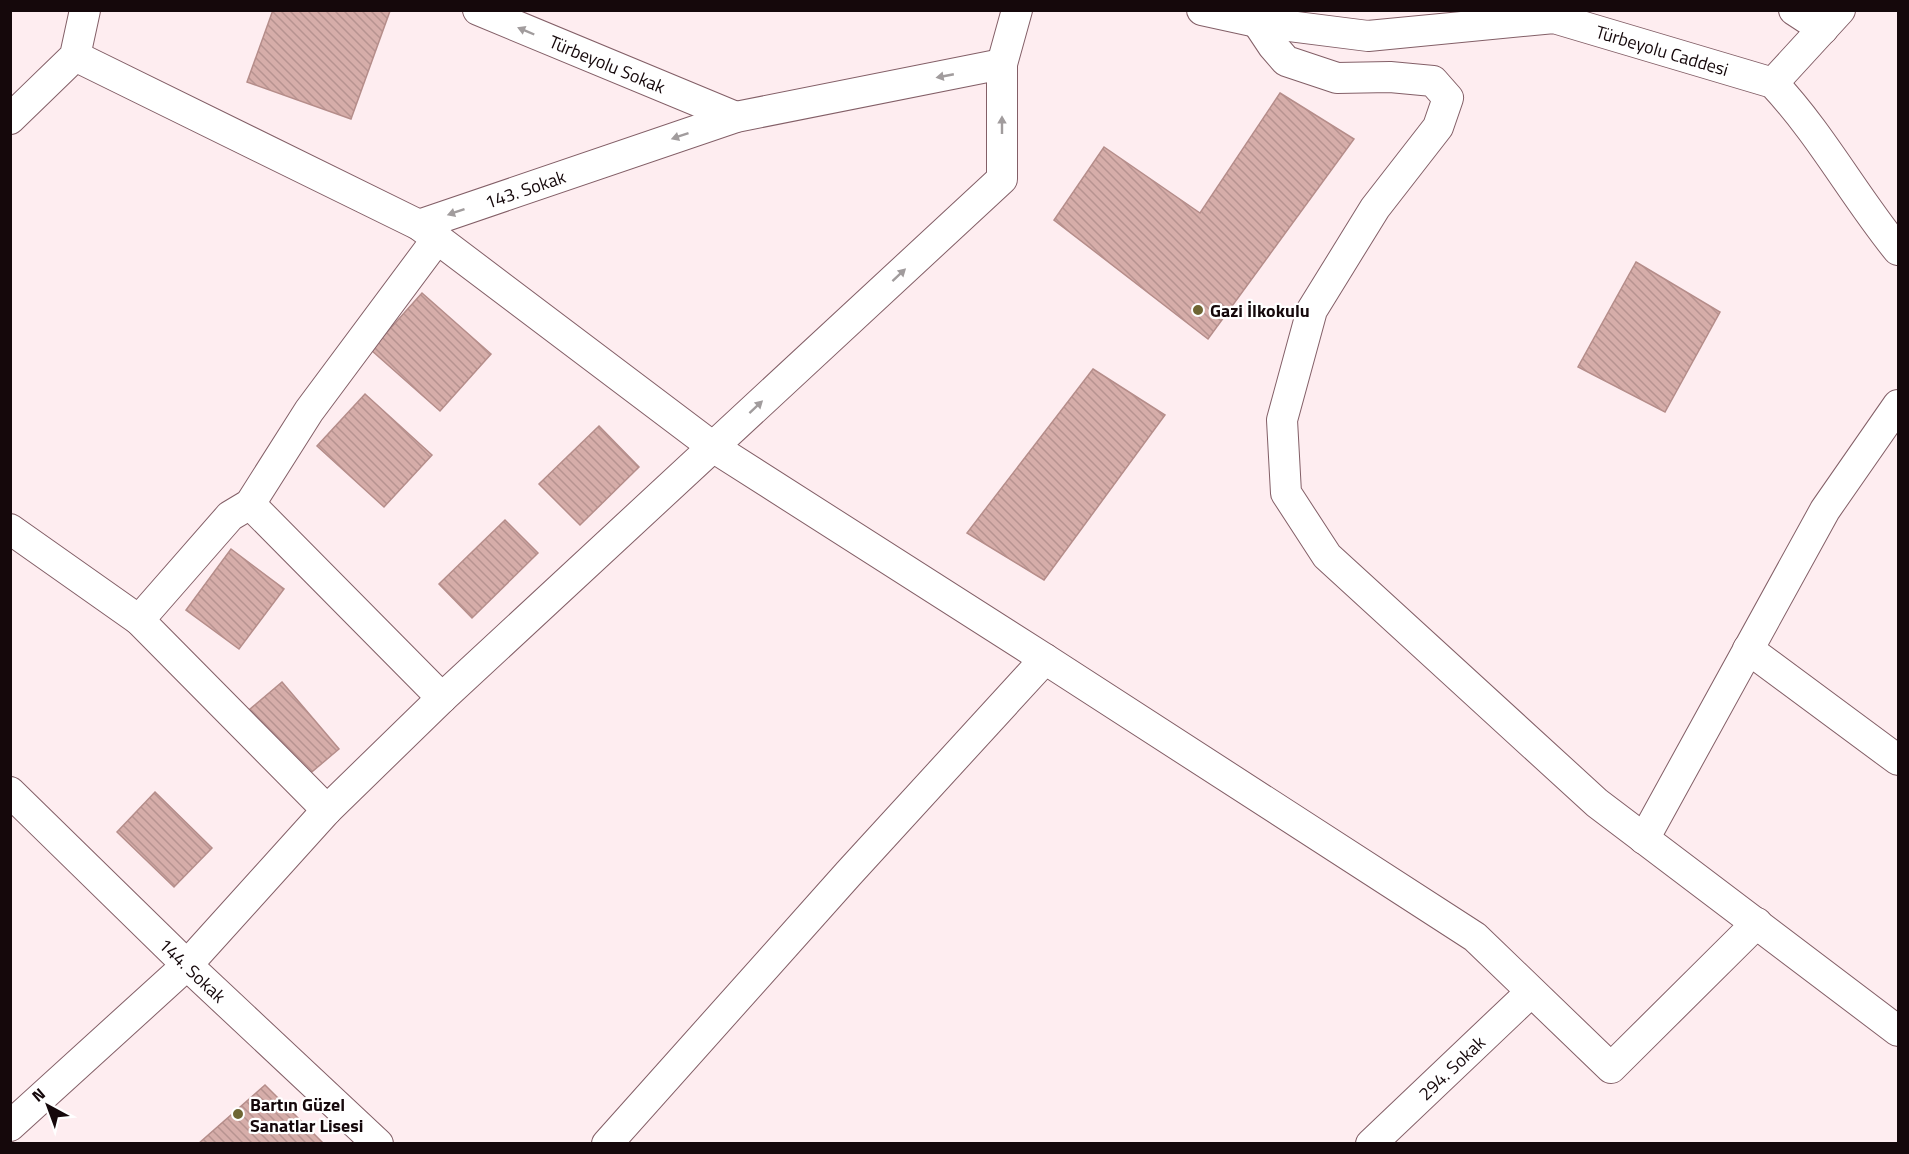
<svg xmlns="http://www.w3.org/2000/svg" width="1909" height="1154" viewBox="0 0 1909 1154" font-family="'Titillium Web',sans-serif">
<defs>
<pattern id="building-back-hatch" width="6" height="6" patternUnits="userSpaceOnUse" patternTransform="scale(1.5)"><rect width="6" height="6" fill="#d6ada9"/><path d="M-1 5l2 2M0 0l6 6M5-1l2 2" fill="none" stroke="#b79390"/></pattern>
</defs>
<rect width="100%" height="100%" fill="#feedf0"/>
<g fill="url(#building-back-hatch)" stroke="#b58d8a" stroke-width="1.5">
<path d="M273,10L390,11L351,119L247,82Z"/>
<path d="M1280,93L1354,139L1208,339L1054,220L1104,147L1200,213Z"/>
<path d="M1636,262L1720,312L1665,412L1578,367Z"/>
<path d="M422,293L491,354L440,411L371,350Z"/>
<path d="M1093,369L1165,415L1044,580L967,533Z"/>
<path d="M365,394L432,455L384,507L317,446Z"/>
<path d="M599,426L639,467L580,525L539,484Z"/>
<path d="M505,520L538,553L472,618L439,584Z"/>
<path d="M231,549L284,589L239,649L186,610Z"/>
<path d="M282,682L339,749L294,787L237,720Z"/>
<path d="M155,792L212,848L174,887L117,832Z"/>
<path d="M265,1085L324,1144H198Z"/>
</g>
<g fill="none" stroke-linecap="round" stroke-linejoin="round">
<defs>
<g id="minor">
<path id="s1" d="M478,10L736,117"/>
<path id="s2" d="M1202,10L1257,22L1368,36L1554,18L1773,83C1821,134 1854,196 1898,250"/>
<path d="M1794,10L1823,29"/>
<path d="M1257,22L1273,46L1286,61L1337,78L1390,77L1433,81L1448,98L1438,127L1375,208L1312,310L1282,420L1286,493L1327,556L1597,803L1898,1031"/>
<path d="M75,56L419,225L713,447L1045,659L1475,937L1611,1068L1757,923"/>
<path d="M1773,83L1840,10"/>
<path d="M10,119L75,56L85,10"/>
<path id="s3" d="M419,225L736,117L1002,64"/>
<path d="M250,504L442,698"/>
<path d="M10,529L139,620L327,810"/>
<path d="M139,620L230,516L250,504L309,411L437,239"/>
<path d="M1748,649L1898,760"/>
<path id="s4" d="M10,792L187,965L378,1144"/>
<path d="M1644,839L1825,510L1898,405"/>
<path d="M10,1126L187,965L327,810L442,698L1002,179V64L1017,10"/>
<path d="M607,1144L849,873L1045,659"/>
<path id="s5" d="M1371,1144L1531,992"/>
</g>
</defs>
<use href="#minor" stroke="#835f67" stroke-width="32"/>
<use href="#minor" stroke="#fff" stroke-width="30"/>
</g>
<defs><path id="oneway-solid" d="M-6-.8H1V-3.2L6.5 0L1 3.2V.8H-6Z" transform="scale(1.5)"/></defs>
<g fill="#a19c9d">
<use href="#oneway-solid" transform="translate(526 31) rotate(-157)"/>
<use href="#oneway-solid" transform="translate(945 76) rotate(169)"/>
<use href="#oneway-solid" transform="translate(1002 125) rotate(-90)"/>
<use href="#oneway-solid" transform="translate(680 136) rotate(161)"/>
<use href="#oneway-solid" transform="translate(456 212) rotate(161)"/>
<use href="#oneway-solid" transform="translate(899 275) rotate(-43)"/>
<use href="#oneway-solid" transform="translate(756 407) rotate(-43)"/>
</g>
<g fill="#6e6633" stroke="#fff" stroke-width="2">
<circle cx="1198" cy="310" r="6"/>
<circle cx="238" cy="1114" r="6"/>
</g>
<g text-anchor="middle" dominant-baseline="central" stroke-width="4.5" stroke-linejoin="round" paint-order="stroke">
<g font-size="18" fill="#15080b" stroke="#fff">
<text stroke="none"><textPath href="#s2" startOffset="468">Türbeyolu Caddesi</textPath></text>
<text stroke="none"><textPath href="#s1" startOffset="140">Türbeyolu Sokak</textPath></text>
<text stroke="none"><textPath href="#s3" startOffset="112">143. Sokak</textPath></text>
<text stroke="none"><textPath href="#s4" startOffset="255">144. Sokak</textPath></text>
<text stroke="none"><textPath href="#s5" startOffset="111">294. Sokak</textPath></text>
</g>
<g font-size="18" font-weight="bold" fill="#15080b" stroke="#fff" text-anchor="start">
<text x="1210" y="310">Gazi İlkokulu</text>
<text x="250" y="1104">Bartın Güzel<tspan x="250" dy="21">Sanatlar Lisesi</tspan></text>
</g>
</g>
<rect width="1909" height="1154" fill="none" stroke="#15080b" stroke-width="24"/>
<g transform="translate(48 1106) rotate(319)" stroke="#ffffff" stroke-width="4.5" paint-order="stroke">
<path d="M0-4.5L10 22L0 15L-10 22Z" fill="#15080b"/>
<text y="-9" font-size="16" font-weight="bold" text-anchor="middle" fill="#15080b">N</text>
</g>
</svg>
